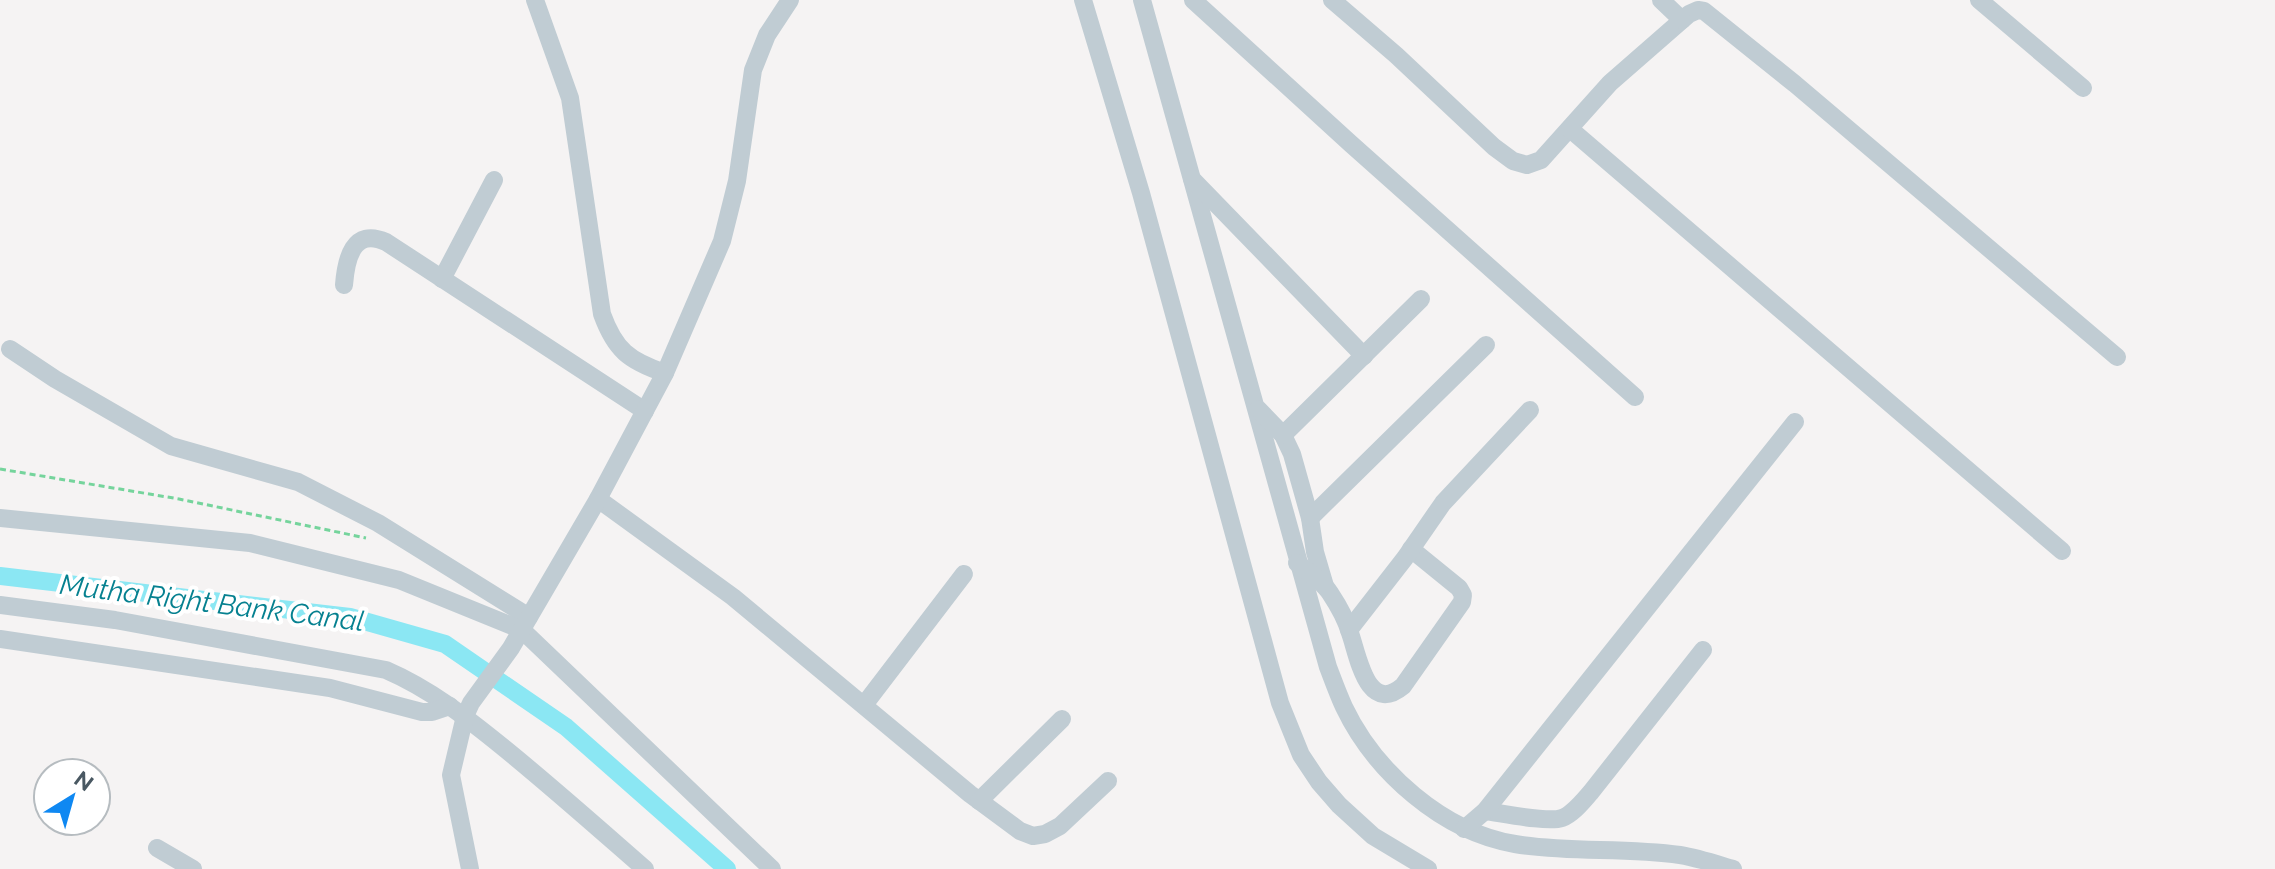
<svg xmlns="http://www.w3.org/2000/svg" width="2275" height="869" viewBox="0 0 2275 869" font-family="Raleway,sans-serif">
<rect width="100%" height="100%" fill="#f5f3f3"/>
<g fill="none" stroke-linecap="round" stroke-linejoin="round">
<path stroke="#8be7f3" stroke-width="18" d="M0,576L350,617L445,644L566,727L727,869"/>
<path stroke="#75d49c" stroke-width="3" stroke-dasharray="6 4" stroke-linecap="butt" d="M0,469L179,499L366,538"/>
<g stroke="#c0ccd3" stroke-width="18">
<path d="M535,0L570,98L602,314C615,350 629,361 665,373"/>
<path d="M1083,0L1141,193L1280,703L1301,755L1319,782L1339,805L1373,836L1428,869"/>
<path d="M1142,0L1328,667C1333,680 1338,694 1344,707C1375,772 1443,832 1515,844C1569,853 1625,847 1680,855C1698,858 1716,864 1733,869"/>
<path d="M1193,0L1351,144L1635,397"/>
<path d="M1332,0L1396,55L1494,147L1513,161L1527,165L1541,160L1610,83L1689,14L1698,10L1704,11L1795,84L2117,357"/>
<path d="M1661,0L1682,20"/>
<path d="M1979,0L2083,88"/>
<path d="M1570,129L2062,551"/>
<path d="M1192,179L1364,356"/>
<path d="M442,279L494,180"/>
<path d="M344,285C346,259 353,227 386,242L645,411"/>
<path d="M10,349L55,379L171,446L298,482L378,523L529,617"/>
<path d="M1258,409L1283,435L1292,454L1310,518L1315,552L1325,586"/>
<path d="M1283,435L1421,299"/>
<path d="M598,499L733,597L970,794L1020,831L1033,836L1045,834L1060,826L1108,781"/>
<path d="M0,518L250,543L399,580L522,630L772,869"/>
<path d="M1310,518L1486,345"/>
<path d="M1297,563C1309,572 1322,581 1330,593C1338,605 1346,619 1350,633C1358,655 1367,716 1403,686L1462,602L1463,595L1459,588L1411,549"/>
<path d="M0,605L115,620L386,670C430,689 467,718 504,748C552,787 598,828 645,869"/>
<path d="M1349,630L1405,558L1443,503L1530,410"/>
<path d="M0,639L330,688L422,712H432L450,706"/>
<path d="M864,705L964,574"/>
<path d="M979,801L1062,719"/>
<path d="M1485,811C1501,813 1548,823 1562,818C1573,814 1583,801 1591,792L1703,650"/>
<path d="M1464,829L1485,811L1795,422"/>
<path d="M157,848L193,869"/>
<path d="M470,869L451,775L465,716L471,703L511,648L598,499L665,373L722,241L737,181L753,70L767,35L790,0"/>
</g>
</g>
<g text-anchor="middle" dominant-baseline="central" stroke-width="8" stroke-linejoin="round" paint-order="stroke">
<g font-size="28" font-style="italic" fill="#068190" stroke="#fff">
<text transform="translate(212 603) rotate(7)">Mutha Right Bank Canal</text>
</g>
</g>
<g transform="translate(72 797) rotate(37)"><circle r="38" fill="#ffffff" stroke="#b6bcc0" stroke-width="2"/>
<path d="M0-6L14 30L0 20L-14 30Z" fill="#0f88f2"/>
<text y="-12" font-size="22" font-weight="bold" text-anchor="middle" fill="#495862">N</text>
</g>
</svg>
